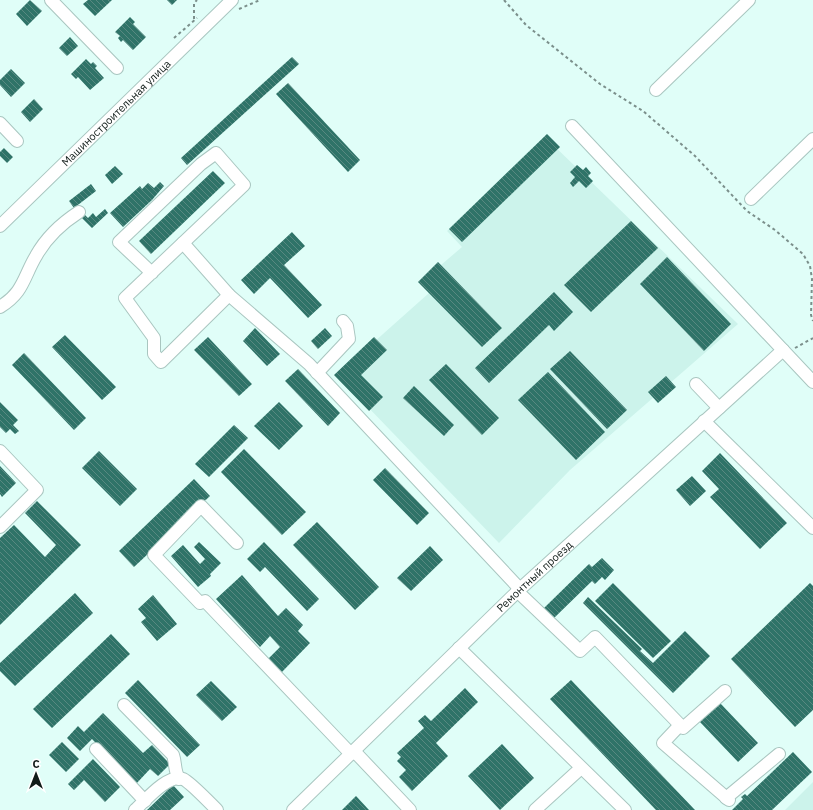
<svg xmlns="http://www.w3.org/2000/svg" width="813" height="810" viewBox="0 0 813 810" font-family="'IBM Plex Sans',sans-serif">
<defs>
<pattern id="building-back-hatch" width="6" height="6" patternUnits="userSpaceOnUse"><rect width="6" height="6" fill="#2f7368"/><path d="M-1 5l2 2M0 0l6 6M5-1l2 2" fill="none" stroke="#588981"/></pattern>
</defs>
<rect width="100%" height="100%" fill="#e0fef8"/>
<g fill="#ccf3eb">
<path d="M547,139L738,324L570,470L499,543L337,375L429,293L420,283L462,247L447,231Z"/>
<path d="M813,782V810H785Z"/>
</g>
<g fill="url(#building-back-hatch)">
<path d="M30,0L42,11L27,26L16,14Z"/>
<path d="M88,0H112L95,16L83,4Z"/>
<path d="M167,0H177L172,5Z"/>
<path d="M130,17L135,22L133,24L146,37L133,50L123,40L121,42L118,38L120,36L115,32Z"/>
<path d="M70,37L78,46L67,56L59,48Z"/>
<path d="M292,57L299,64L187,165L181,158Z"/>
<path d="M86,59L91,64L93,62L97,66L95,68L104,78L90,90L78,77L76,79L71,74Z"/>
<path d="M11,69L25,83L11,97L0,85V80Z"/>
<path d="M288,83L360,160L348,172L276,94Z"/>
<path d="M34,99L43,109L30,122L21,112Z"/>
<path d="M547,134L560,147L462,242L449,229Z"/>
<path d="M4,148L13,157L7,163L0,156V152Z"/>
<path d="M577,165L583,170L586,167L591,173L588,176L593,181L586,188L579,181L573,187L570,183L575,177L570,172Z"/>
<path d="M115,166L123,174L112,184L105,175Z"/>
<path d="M213,171L225,183L151,254L139,241Z"/>
<path d="M160,182L164,186L152,200L123,227L110,213L140,186L142,189L148,183L154,188Z"/>
<path d="M91,184L96,191L74,208L69,201Z"/>
<path d="M105,209L108,213L92,228L82,218L85,215L88,218L93,213L96,217Z"/>
<path d="M631,221L658,248L591,312L564,285Z"/>
<path d="M292,232L305,246L284,265L322,305L308,318L270,278L254,294L241,280Z"/>
<path d="M667,257L731,324L704,351L640,284Z"/>
<path d="M438,262L502,328L482,347L418,282Z"/>
<path d="M554,292L573,312L554,331L549,325L489,383L475,368Z"/>
<path d="M255,328L280,354L267,366L243,341Z"/>
<path d="M325,328L332,336L318,349L311,341Z"/>
<path d="M65,335L116,387L102,400L52,347Z"/>
<path d="M208,337L252,384L239,396L194,350Z"/>
<path d="M374,337L387,350L361,375L383,397L369,411L334,375Z"/>
<path d="M570,351L627,410L607,429L550,369Z"/>
<path d="M24,353L86,418L74,430L12,365Z"/>
<path d="M446,364L499,418L482,435L429,380Z"/>
<path d="M298,369L340,413L328,426L285,381Z"/>
<path d="M548,372L605,432L576,460L518,400Z"/>
<path d="M666,376L676,387L658,403L648,392Z"/>
<path d="M414,386L454,425L444,436L403,398Z"/>
<path d="M0,402L18,420L13,425L19,431L15,434L10,429L6,433L0,427Z"/>
<path d="M279,402L303,426L279,450L254,426Z"/>
<path d="M234,425L248,438L209,477L195,464Z"/>
<path d="M244,449L306,512L282,535L221,472Z"/>
<path d="M99,451L137,489L120,506L82,468Z"/>
<path d="M720,453L787,523L760,549L710,497L719,489L702,471Z"/>
<path d="M0,466L16,483L2,497L0,494Z"/>
<path d="M385,468L429,513L417,525L373,480Z"/>
<path d="M692,476L706,491L690,506L676,490Z"/>
<path d="M194,479L210,496L134,567L119,551Z"/>
<path d="M37,501L81,545L0,625V538L14,525L45,557L56,545L25,513Z"/>
<path d="M317,522L379,587L355,610L293,545Z"/>
<path d="M199,542L221,563L210,574L211,576L198,587L171,556L183,545L200,564L205,559L194,547Z"/>
<path d="M264,542L319,599L307,611L265,567L260,572L247,559Z"/>
<path d="M430,546L443,560L411,591L397,578Z"/>
<path d="M602,558L614,570L605,580L602,577L595,584L592,581L553,619L543,609L589,564L592,567Z"/>
<path d="M242,575L278,616L286,608L303,625L298,631L310,643L281,673L267,660L280,647L270,636L260,647L216,599Z"/>
<path d="M613,583L671,641L653,658L595,601Z"/>
<path d="M810,583L813,586V710L795,727L731,659Z"/>
<path d="M75,593L93,613L15,686L0,671V663Z"/>
<path d="M153,595L177,624L157,641L141,622L146,618L138,609Z"/>
<path d="M588,597L642,649L640,651L653,663L685,631L710,656L673,693L583,603Z"/>
<path d="M111,634L130,654L52,728L33,709Z"/>
<path d="M138,680L200,745L187,757L125,693Z"/>
<path d="M571,680L695,810H656L550,699Z"/>
<path d="M211,681L237,707L222,721L196,695Z"/>
<path d="M465,688L478,702L436,743L448,756L412,791L399,777L406,770L397,761L401,757L397,753L424,728L418,721L425,715L431,721Z"/>
<path d="M720,703L758,743L738,762L700,722Z"/>
<path d="M103,713L143,753L152,745L170,764L158,776L150,769L136,784L92,739L80,751L67,738L78,726L84,732Z"/>
<path d="M62,742L79,759L66,772L49,755Z"/>
<path d="M502,744L534,778L500,810L468,776Z"/>
<path d="M793,752L812,772L772,810H732L743,799L741,797L745,794L747,796Z"/>
<path d="M93,759L120,787L105,802L84,780L74,790L68,784Z"/>
<path d="M173,785L184,797L170,810H147Z"/>
<path d="M356,796L369,810H342Z"/>
</g>
<g fill="none" stroke-linecap="round" stroke-linejoin="round">
<defs>
<g id="minor">
<path d="M51,0L117,68"/>
<path d="M656,90L749,0"/>
<path d="M0,123L17,141"/>
<path d="M572,126L813,382"/>
<path d="M751,199L813,139"/>
<path id="s1" d="M0,226L232,0"/>
<path d="M183,243L229,295L309,364L520,589"/>
<path d="M152,273L119,242L201,164L216,153L244,185L125,298L154,338V354L161,362L229,295"/>
<path d="M0,307C24,292 23,278 36,256C46,238 62,223 79,212"/>
<path d="M317,373L349,339L347,326L343,321"/>
<path d="M696,384L719,408"/>
<path d="M704,421L813,528"/>
<path d="M0,451L37,490L0,527"/>
<path d="M237,543L201,506L154,555L200,603L205,601L351,754"/>
<path d="M517,591L580,651L595,637L683,728L725,691"/>
<path d="M459,648L625,810"/>
<path d="M124,705L173,755C176,764 174,770 179,779"/>
<path d="M680,725L663,743L729,800"/>
<path d="M96,749L145,801"/>
<path d="M354,751L410,810"/>
<path d="M726,798L779,754"/>
<path d="M135,810C145,801 168,773 183,779C190,782 210,803 217,810"/>
<path id="s2" d="M293,810L520,589L783,350"/>
<path d="M535,810L581,768"/>
</g>
</defs>
<use href="#minor" stroke="#a9c6c0" stroke-width="14"/>
<g stroke="#7b8f8b" stroke-width="2" stroke-dasharray="3 3" stroke-linecap="butt">
<path d="M504,0L526,25L600,84L643,111L695,156L747,211L775,230L803,254L810,266L812,279L811,315L813,321"/>
<path d="M239,9L260,0"/>
<path d="M194,19V3L197,0"/>
<path d="M174,38L197,18"/>
<path d="M795,348L813,338"/>
</g>
<use href="#minor" stroke="#fff" stroke-width="12"/>
</g>
<g text-anchor="middle" dominant-baseline="central" stroke-width="3" stroke-linejoin="round" paint-order="stroke">
<g font-size="11" fill="#101b18" stroke="#fff">
<text stroke="none"><textPath href="#s1" startOffset="162">Машиностроительная улица</textPath></text>
<text stroke="none"><textPath href="#s2" startOffset="336">Ремонтный проезд</textPath></text>
</g>
</g>
<g transform="translate(36 774)" stroke="#ffffff" stroke-width="3" paint-order="stroke">
<path d="M0-3L7 15L0 10L-7 15Z" fill="#101b18"/>
<text y="-6" font-size="11" font-weight="bold" text-anchor="middle" fill="#101b18">С</text>
</g>
</svg>
